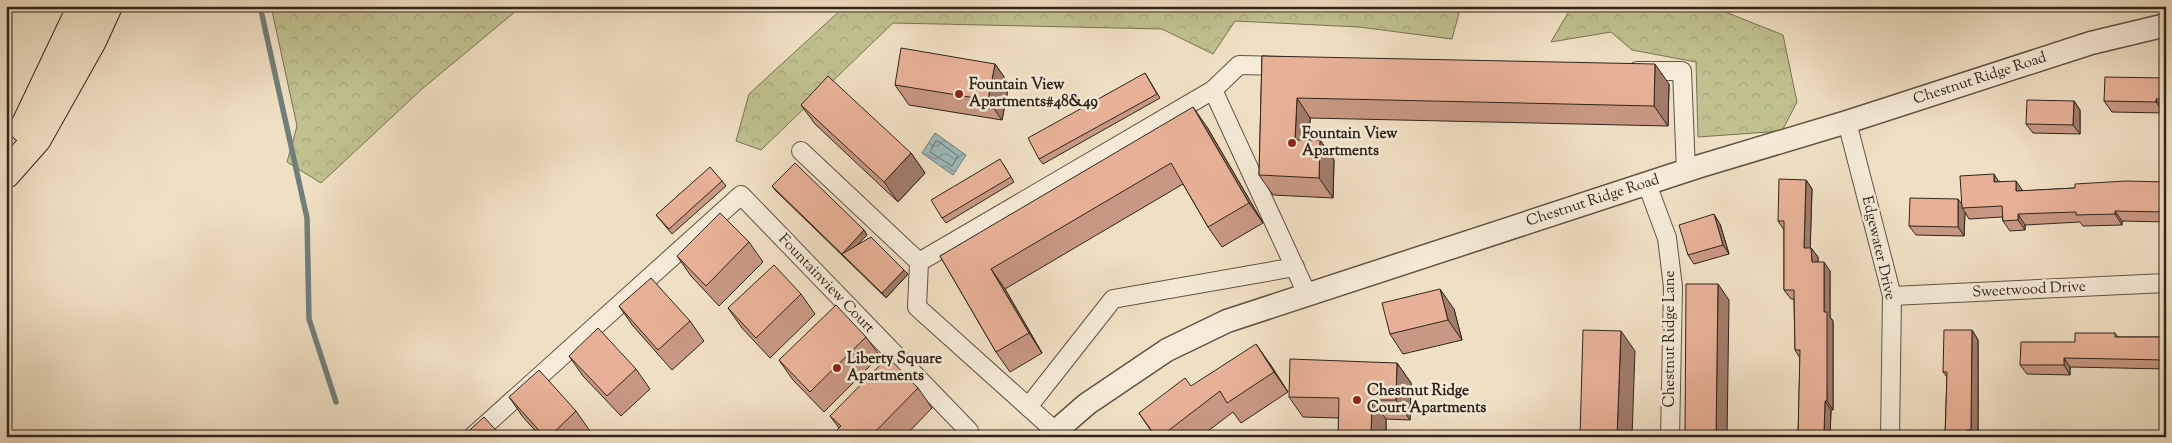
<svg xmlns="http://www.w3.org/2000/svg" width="2172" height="443" viewBox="0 0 2172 443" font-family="'Sorts Mill Goudy',serif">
<defs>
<pattern id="forest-crowns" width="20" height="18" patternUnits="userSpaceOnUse" patternTransform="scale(1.25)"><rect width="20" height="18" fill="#c0c18f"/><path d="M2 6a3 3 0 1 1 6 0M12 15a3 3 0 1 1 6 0" fill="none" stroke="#a5a67b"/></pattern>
<pattern id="water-waves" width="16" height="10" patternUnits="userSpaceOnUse" patternTransform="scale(1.25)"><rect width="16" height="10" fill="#9dbbbc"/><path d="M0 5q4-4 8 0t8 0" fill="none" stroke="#809898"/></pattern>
</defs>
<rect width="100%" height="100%" fill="#f0e0c3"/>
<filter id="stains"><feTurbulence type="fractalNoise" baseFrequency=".004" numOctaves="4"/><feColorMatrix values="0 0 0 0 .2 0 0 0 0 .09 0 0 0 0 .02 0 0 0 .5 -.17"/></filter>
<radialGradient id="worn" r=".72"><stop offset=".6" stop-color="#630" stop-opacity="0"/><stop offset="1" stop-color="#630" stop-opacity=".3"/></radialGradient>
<g fill="url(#forest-crowns)" stroke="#787356">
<path d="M271,6H522L422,89L321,183L287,162L297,126Z"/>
<path d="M845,6H1461L1452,39L1359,27L1235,21L1213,54L1162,29L893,23L761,150L736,141L749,94Z"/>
<path d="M1572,6H1715L1718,9L1783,35L1797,102L1782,131L1698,137L1696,62L1632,50L1611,32L1551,42Z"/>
</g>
<path fill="url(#water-waves)" stroke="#717f7c" d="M935,133L966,155L953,175L922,153Z"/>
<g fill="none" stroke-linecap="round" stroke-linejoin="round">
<path stroke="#66706c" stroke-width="1" d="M938,141L958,156L952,166L930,152L935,142Z"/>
<path stroke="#717f7c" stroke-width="5.5" d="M260,6L307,218L309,319L336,402"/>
<defs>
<g id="minor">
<path d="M1637,71H1682L1686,171"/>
<path d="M1213,90L1307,294"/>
<path d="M1847,122L1892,296L1890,437"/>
<path d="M801,151L919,262L917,307L1055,431"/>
<path d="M1647,184L1667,238L1673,287L1670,437"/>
<path d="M919,262L1213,90L1239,65L1284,66"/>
<path d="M1892,296L2166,283"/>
<path d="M1028,407L1113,299L1295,267"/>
<path d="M472,437L741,195L969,431L963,437"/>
</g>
<path id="tertiary" d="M1049,437L1087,404L1167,350L1227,321L1697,167L1847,122L2091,43L2166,25"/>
<g id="motorway">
<path d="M24,128L82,6"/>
<path d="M6,174L37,139L92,41L108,6"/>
</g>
</defs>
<use href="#minor" stroke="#5f5446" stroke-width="20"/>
<use href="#tertiary" stroke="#5f5446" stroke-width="25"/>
<use href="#motorway" stroke="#2f251c" stroke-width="30"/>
<use href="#minor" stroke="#f5ebd8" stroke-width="18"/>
<use href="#tertiary" stroke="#f5ebd8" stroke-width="22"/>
<use href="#motorway" stroke="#f0e0c3" stroke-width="28"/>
</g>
<g fill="#c89882" stroke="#2f251c">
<path d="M1262,56L1669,84L1668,126L1310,118V140H1320L1334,160L1333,198L1273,195L1259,175Z"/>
<path d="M995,64L1009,84L1002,120L909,105L895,85Z"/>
<path d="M1145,73L1160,98L1043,164L1039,159Z"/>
<path d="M2166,78V110H2164V113L2112,112L2104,101Z"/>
<path d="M2074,101L2080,110V134L2033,133L2026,124Z"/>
<path d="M801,105L911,153L925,173L898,202L815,124Z"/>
<path d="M1207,127L1263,223L1222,247L1208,227L1183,184L1005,289L1042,353L1010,372L996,352L940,256Z"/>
<path d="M1003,164L1014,182L946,223L942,218Z"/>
<path d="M1806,180L1812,189L1810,248H1811L1818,257V262L1830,271V317L1833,321V410H1831L1830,437H1798L1800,358L1795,350L1794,299H1791L1784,290V230L1778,221Z"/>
<path d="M722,181L726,186L672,234L656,215Z"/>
<path d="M1999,181L2023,191L2075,188L2166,182V222L2122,221V225L2083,226L2080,222L2025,225V230L2010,231L2003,221L2002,217L1969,219L1965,212L1964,236L1916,235L1909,226L1962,203Z"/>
<path d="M772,186L864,230L867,235L858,244L904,270L908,274L886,298L776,191Z"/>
<path d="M1720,224L1729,254L1694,264L1688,255Z"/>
<path d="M749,242L763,262L719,306L691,276L677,256Z"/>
<path d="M801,294L815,314L770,358L742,328L728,308Z"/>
<path d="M619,306L690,321L704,341L672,370L633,326Z"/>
<path d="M1454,309L1462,340L1403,354L1390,334Z"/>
<path d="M1972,330L1978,340V437H1945L1947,377L1943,372Z"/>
<path d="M2115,333L2118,337H2166V369L2070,367V375L2027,374L2020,365L2075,342Z"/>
<path d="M866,337L880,356L824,412L793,380L779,360Z"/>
<path d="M569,356L636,369L650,389L621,416L583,376Z"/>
<path d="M1397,363L1411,383L1410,420L1386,419V437H1338L1339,418L1303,417L1289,397Z"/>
<path d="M1270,364L1288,392L1241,423L1233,412L1200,437H1155L1139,413Z"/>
<path d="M918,388L932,408L904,437H830L839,428L830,416Z"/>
<path d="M509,397L576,411L590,431L584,437H541L523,417Z"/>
</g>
<g fill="#a27c6a" stroke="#2f251c">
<path d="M995,64L1009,84L1002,120L988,100Z"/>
<path d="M1655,64L1669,84L1668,126L1654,106Z"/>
<path d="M1297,98L1310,118L1309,160L1295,140Z"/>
<path d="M2156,99L2164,110V113L2156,102Z"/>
<path d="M2074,101L2080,110V134L2073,125Z"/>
<path d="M1193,107L1207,127L1263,223L1249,203Z"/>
<path d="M1320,140L1334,160L1333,198L1319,178Z"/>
<path d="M911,153L925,173L898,202L884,182Z"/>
<path d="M1994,174L2001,185L1994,182Z"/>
<path d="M1806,180L1812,189L1810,257L1804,248Z"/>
<path d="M2016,181L2023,191H2016Z"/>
<path d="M1958,199L1965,208H1962L1965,212L1964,236L1958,227Z"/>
<path d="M2115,211L2122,221V225L2115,214Z"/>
<path d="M1714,214L1720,224L1729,254L1723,245Z"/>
<path d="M2018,214L2025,225V230L2018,220Z"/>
<path d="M864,230L867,235L846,257L842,254L845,258L842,254Z"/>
<path d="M1811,248L1818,257V271L1812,262Z"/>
<path d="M1824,262L1830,271V317L1833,321V410L1827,401L1824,312Z"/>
<path d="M991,269L1005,289L1042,353L1029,333Z"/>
<path d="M904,270L908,274L886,298L882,293Z"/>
<path d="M1718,284L1729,300L1727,437H1716Z"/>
<path d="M1440,289L1454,309L1462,340L1448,320Z"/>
<path d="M1972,330L1978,340V437H1976L1971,430Z"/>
<path d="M1621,331L1635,351L1632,437H1617Z"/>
<path d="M1256,344L1270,364L1288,392L1274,372Z"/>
<path d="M2064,358L2070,367V375L2064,365Z"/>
<path d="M1397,363L1411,383L1410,420L1396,400Z"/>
<path d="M1372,400L1386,419V437H1371Z"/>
<path d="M1825,401L1831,410L1830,437H1826L1824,433Z"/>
<path d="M1967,430L1972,437H1967Z"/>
</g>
<g fill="#e8b197" stroke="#2f251c">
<path d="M901,48L995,64L988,100L895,85Z"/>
<path d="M1262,56L1655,64L1654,106L1297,98L1295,140H1320L1319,178L1259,175Z"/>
<path d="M1145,73L1157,94L1039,159L1028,138Z"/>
<path d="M828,76L911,153L884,182L801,105Z"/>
<path d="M2105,77L2166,78V98L2156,99V102L2104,101Z"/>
<path d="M2027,100L2074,101L2073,125L2026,124Z"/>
<path d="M1193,107L1249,203L1208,227L1171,163L991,269L1029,333L996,352L940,256Z"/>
<path d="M1000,159L1011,177L942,218L931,200Z"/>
<path d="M795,163L864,230L842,254L772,186Z"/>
<path d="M710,167L722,181L669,229L656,215Z"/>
<path d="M1994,174V182L2016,181V191L2075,188V184L2126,181L2166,182V212L2115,211V214L2076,215V212L2018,214V220L2003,221L2002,206L1962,208L1960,176Z"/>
<path d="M1779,179L1806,180L1804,248H1811L1812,262H1824V312H1827V401H1825L1824,433H1819V437H1798L1800,350H1795L1794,290H1784V221H1778Z"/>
<path d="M1910,198L1958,199V227L1909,226Z"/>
<path d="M720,213L749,242L706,286L677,256Z"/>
<path d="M1714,214L1723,245L1688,255L1679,225Z"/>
<path d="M871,237L904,270L882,293L842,254Z"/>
<path d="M774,265L801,294L756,338L728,308Z"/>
<path d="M651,278L690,321L658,350L619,306Z"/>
<path d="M1686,284H1718L1716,437H1685Z"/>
<path d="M1440,289L1448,320L1390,334L1382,303Z"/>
<path d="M836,305L866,337L810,392L779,360Z"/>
<path d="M598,328L636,369L607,396L569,356Z"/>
<path d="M1583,330L1621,331L1617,437H1580Z"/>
<path d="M1944,330H1972L1971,430H1967V437H1945L1947,372H1943Z"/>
<path d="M2075,333H2115V337H2166V360L2064,358V365H2020L2021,342H2075Z"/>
<path d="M1256,344L1274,372L1227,403L1220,391L1160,437H1156L1139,413L1185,378L1191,386Z"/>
<path d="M888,357L918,388L870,437H830L841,426L830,416Z"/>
<path d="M1290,359L1397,363L1396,400H1372L1371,437H1338L1339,398L1289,397Z"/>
<path d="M539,370L576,411L549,437H545L509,397Z"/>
<path d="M484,417L502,437H462Z"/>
</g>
<g fill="#8f2418" stroke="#f5ebd8" stroke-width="2">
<circle cx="959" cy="94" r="5"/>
<circle cx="1292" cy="143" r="5"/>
<circle cx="837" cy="368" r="5"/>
<circle cx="1357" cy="400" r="5"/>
</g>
<g text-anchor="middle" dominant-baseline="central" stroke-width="5" stroke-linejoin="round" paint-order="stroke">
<g font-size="15" fill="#2f251c" stroke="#f5ebd8">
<text transform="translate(1980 79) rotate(-18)">Chestnut Ridge Road</text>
<text transform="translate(1593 201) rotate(-18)">Chestnut Ridge Road</text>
<text transform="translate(1878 248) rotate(77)">Edgewater Drive</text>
<text transform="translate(826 284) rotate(46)">Fountainview Court</text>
<text transform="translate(2029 290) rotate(-3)">Sweetwood Drive</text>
<text transform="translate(1670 339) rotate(-90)">Chestnut Ridge Lane</text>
</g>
<g font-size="15" font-weight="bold" fill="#2f251c" stroke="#f5ebd8" text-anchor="start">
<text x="969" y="85">Fountain View<tspan x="969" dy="17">Apartments#48&amp;49</tspan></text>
<text x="1302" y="134">Fountain View<tspan x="1302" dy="17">Apartments</tspan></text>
<text x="847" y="359">Liberty Square<tspan x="847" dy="17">Apartments</tspan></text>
<text x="1367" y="391">Chestnut Ridge<tspan x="1367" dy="17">Court Apartments</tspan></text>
</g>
</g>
<rect width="2172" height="443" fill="none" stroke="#f0e0c3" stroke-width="25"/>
<rect x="8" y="8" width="2157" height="428" fill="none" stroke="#2f251c" stroke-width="2.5"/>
<rect x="12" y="12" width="2147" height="418" fill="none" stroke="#2f251c"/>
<rect width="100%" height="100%" filter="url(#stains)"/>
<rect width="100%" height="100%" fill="url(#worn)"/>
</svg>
